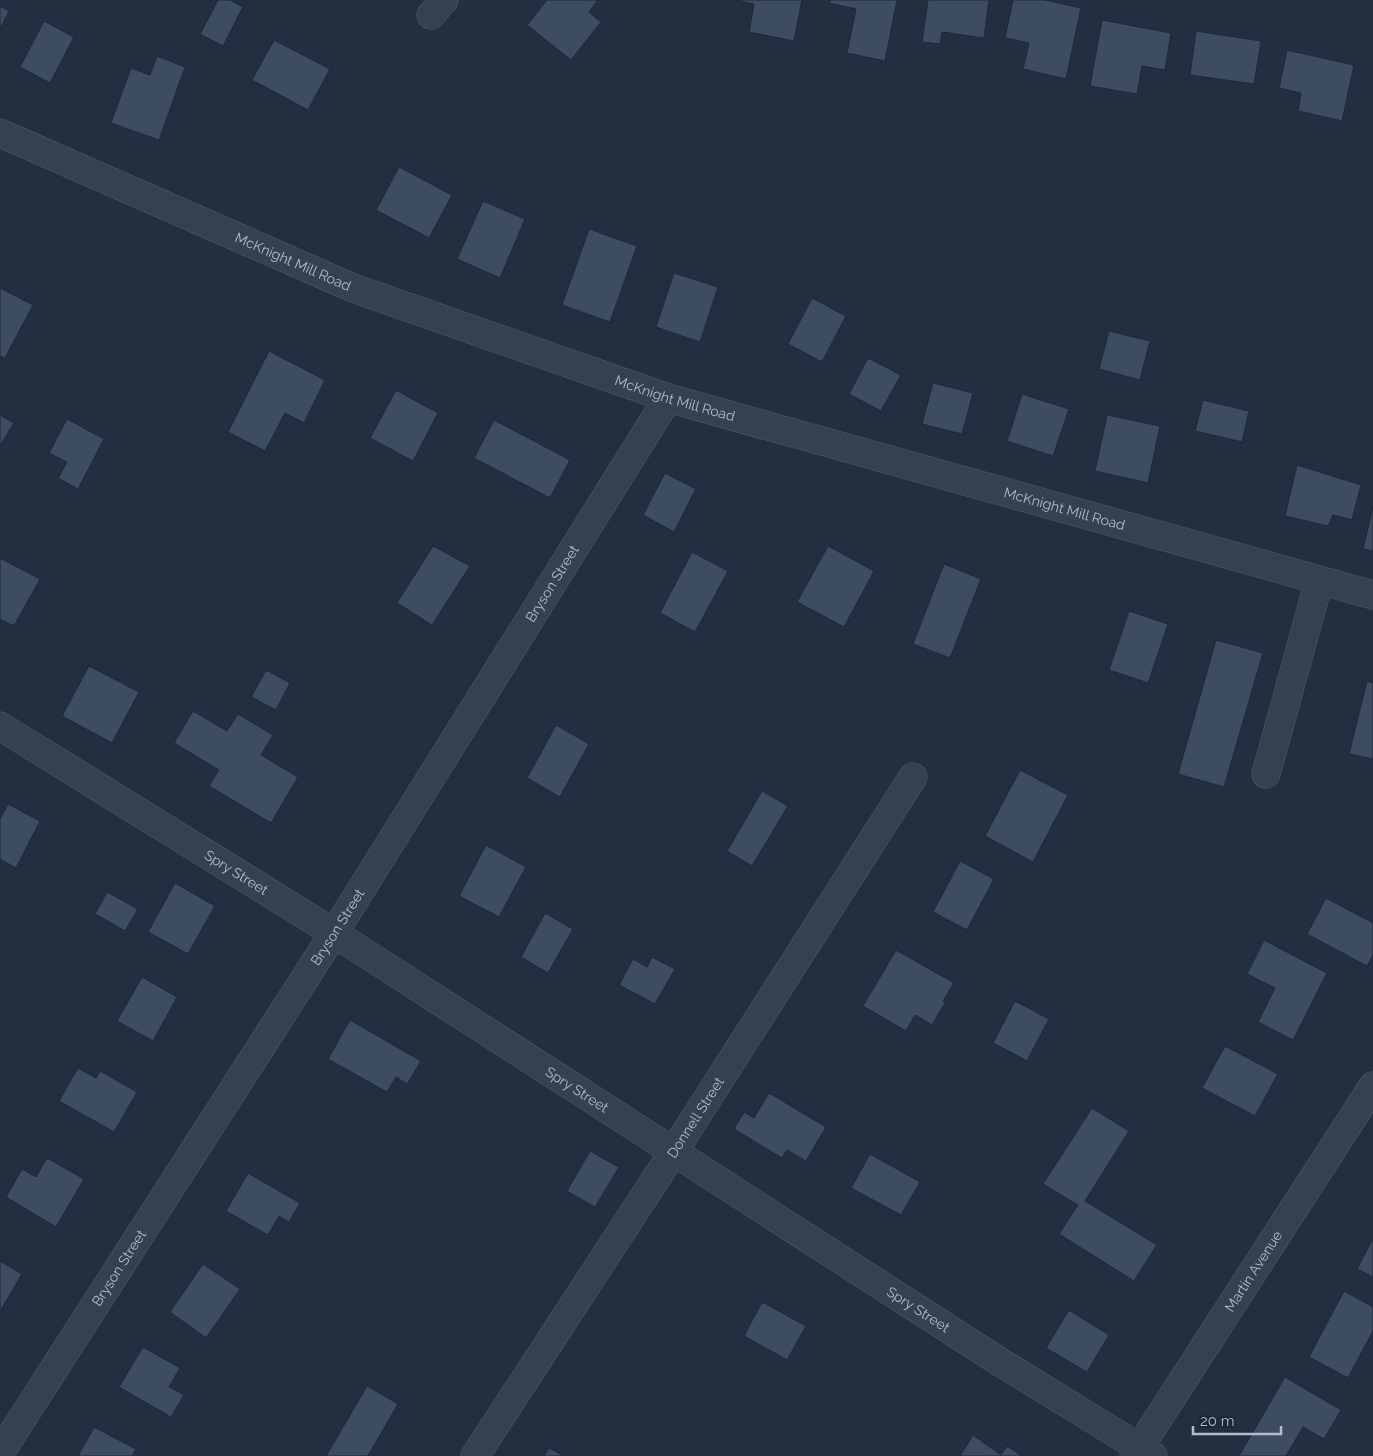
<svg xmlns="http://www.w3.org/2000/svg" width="1373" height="1456" viewBox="0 0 1373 1456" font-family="Raleway,sans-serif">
<rect width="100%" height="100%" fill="#222f41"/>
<g fill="#3e4c61" stroke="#1d2838">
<path d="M218,0H230L243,7L223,46L200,34Z"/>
<path d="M547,0H598L589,12L601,22L571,60L527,25Z"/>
<path d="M734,0H802L794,41L749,32L754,4Z"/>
<path d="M830,0H897L885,61L847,53L856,9L829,3Z"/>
<path d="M928,0H989L984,38L942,32L940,44L922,42Z"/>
<path d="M1013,0H1045L1081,8L1066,79L1023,69L1029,43L1005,38Z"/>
<path d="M0,6L9,11L0,29Z"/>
<path d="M1102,20L1171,33L1165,70L1142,66L1137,94L1090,86Z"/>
<path d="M44,21L74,37L50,83L20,67Z"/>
<path d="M1196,31L1261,41L1254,84L1190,75Z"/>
<path d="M274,40L330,69L308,110L252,80Z"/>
<path d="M1287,50L1354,65L1342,121L1298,111L1301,93L1279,88Z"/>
<path d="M157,56L185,67L159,140L111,123L131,68L150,75Z"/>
<path d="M399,167L452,195L429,238L376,210Z"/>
<path d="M483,201L525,219L500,278L457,259Z"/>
<path d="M589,229L637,246L610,322L562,305Z"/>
<path d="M674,273L718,287L700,342L656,327Z"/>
<path d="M0,288L33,305L5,358L0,356Z"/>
<path d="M812,298L846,316L822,362L788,344Z"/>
<path d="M1109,331L1150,341L1140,380L1099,369Z"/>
<path d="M269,351L325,380L304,423L285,413L265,451L228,432Z"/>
<path d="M868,358L901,375L881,411L849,394Z"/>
<path d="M933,383L973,393L962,434L922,424Z"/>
<path d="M396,390L438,413L413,461L370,438Z"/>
<path d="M1022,394L1069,409L1053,456L1007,441Z"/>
<path d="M1203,400L1249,411L1242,442L1195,431Z"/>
<path d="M0,415L14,423L0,446Z"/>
<path d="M1107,415L1160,426L1148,483L1095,471Z"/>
<path d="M67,419L104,439L78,489L58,478L67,462L49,453Z"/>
<path d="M494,420L570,460L550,498L474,458Z"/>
<path d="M1297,465L1361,485L1352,520L1333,515L1328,526L1285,516Z"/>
<path d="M665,473L696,489L674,532L643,515Z"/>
<path d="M1373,507V551L1363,549Z"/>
<path d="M433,546L470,566L432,625L397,603Z"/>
<path d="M828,546L874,571L844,627L797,602Z"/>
<path d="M692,552L728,571L695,632L660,613Z"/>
<path d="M0,558L40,579L14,626L0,619Z"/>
<path d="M944,564L981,579L950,658L913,644Z"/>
<path d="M1129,611L1168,624L1148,683L1109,670Z"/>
<path d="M1216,640L1263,653L1224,787L1178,774Z"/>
<path d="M89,666L139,692L112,743L62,716Z"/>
<path d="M266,670L290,683L276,710L251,697Z"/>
<path d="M1367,681L1373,683V759L1349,754Z"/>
<path d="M193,711L227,731L238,714L273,735L261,755L298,777L271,823L209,786L219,770L174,743Z"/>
<path d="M556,725L589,744L560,797L527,778Z"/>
<path d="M1020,770L1068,795L1033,862L985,836Z"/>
<path d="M762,791L788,806L752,866L727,851Z"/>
<path d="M8,804L40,821L16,868L0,859V819Z"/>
<path d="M486,845L526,867L499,917L459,896Z"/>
<path d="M960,861L994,879L967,930L933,912Z"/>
<path d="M175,883L215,906L188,954L148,932Z"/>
<path d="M107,892L138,909L125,931L95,914Z"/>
<path d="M1326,898L1373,923V955L1367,966L1307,934Z"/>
<path d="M545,913L573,929L548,973L521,957Z"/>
<path d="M1264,940L1327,973L1293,1040L1258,1022L1275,988L1247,974Z"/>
<path d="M896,950L954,983L943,1001L945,1003L932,1025L915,1015L906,1031L863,1006Z"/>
<path d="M652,957L675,969L655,1004L619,985L633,959L647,967Z"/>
<path d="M142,977L177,997L153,1041L117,1021Z"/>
<path d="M1015,1001L1049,1019L1027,1061L993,1043Z"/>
<path d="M350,1020L421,1061L407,1084L396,1077L387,1092L328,1059Z"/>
<path d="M1225,1046L1278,1074L1255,1116L1202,1088Z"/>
<path d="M78,1068L96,1078L100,1071L137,1092L114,1132L59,1101Z"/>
<path d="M769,1093L826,1127L806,1161L787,1150L782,1158L734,1129L744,1112L754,1118Z"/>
<path d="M1092,1108L1129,1131L1085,1201L1157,1245L1134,1281L1059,1234L1078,1205L1043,1184Z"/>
<path d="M590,1151L619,1167L595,1207L567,1191Z"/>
<path d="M870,1154L920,1182L901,1215L851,1188Z"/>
<path d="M47,1158L84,1179L56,1227L6,1197L22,1169L36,1177Z"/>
<path d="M248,1173L300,1203L289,1222L279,1216L268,1235L226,1211Z"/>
<path d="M1373,1238V1277L1357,1269Z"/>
<path d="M0,1261L22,1274L1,1310L0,1309Z"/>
<path d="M203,1264L240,1289L206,1338L170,1312Z"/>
<path d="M1344,1291L1373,1307V1331L1348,1378L1309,1357Z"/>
<path d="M762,1302L806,1326L787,1360L744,1336Z"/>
<path d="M1069,1310L1109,1335L1087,1372L1046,1348Z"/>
<path d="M143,1347L180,1368L169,1387L184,1395L171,1417L119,1387Z"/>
<path d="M1285,1377L1341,1410L1324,1439L1303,1427L1286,1456H1239Z"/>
<path d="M367,1386L398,1404L368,1456H326Z"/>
<path d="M94,1427L136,1449L132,1456H78Z"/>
<path d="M973,1435L1001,1455L1007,1446L1022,1456H960Z"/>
<path d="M549,1448L564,1456H544Z"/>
</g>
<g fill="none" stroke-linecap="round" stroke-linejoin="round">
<defs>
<g id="minor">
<path d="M431,15L444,0"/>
<path id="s1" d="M0,133L353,288L668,398L1373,595"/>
<path id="s2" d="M0,726L334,933L1000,1362L1153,1456"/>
<path d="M1266,774L1319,581"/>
<path id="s3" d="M0,1453L334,933L668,398"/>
<path id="s4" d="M475,1456L674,1151L913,777"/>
<path id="s5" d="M1134,1456L1373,1086"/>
</g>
</defs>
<use href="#minor" stroke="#545f6e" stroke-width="29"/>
<use href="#minor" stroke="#364150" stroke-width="28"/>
</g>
<g text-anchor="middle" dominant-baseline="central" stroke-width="5" stroke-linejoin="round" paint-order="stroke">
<g font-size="14" fill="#b3bccb" stroke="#1b2636">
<text stroke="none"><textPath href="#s1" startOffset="320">McKnight Mill Road</textPath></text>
<text stroke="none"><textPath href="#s1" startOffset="726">McKnight Mill Road</textPath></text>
<text stroke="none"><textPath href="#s1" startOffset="1131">McKnight Mill Road</textPath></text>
<text stroke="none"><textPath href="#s3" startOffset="1030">Bryson Street</textPath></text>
<text stroke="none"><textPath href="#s2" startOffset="278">Spry Street</textPath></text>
<text stroke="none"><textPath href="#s3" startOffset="625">Bryson Street</textPath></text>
<text stroke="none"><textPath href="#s2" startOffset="682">Spry Street</textPath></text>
<text stroke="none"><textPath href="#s4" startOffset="404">Donnell Street</textPath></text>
<text stroke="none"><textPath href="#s3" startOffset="220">Bryson Street</textPath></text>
<text stroke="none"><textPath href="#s5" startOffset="220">Martin Avenue</textPath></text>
<text stroke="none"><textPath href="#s2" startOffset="1088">Spry Street</textPath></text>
</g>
</g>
<path d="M1193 1426v8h88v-8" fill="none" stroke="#b3bccb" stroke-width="2.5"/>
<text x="1200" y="1426" font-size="15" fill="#b3bccb" stroke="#1b2636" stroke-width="4" paint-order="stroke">20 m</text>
</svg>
